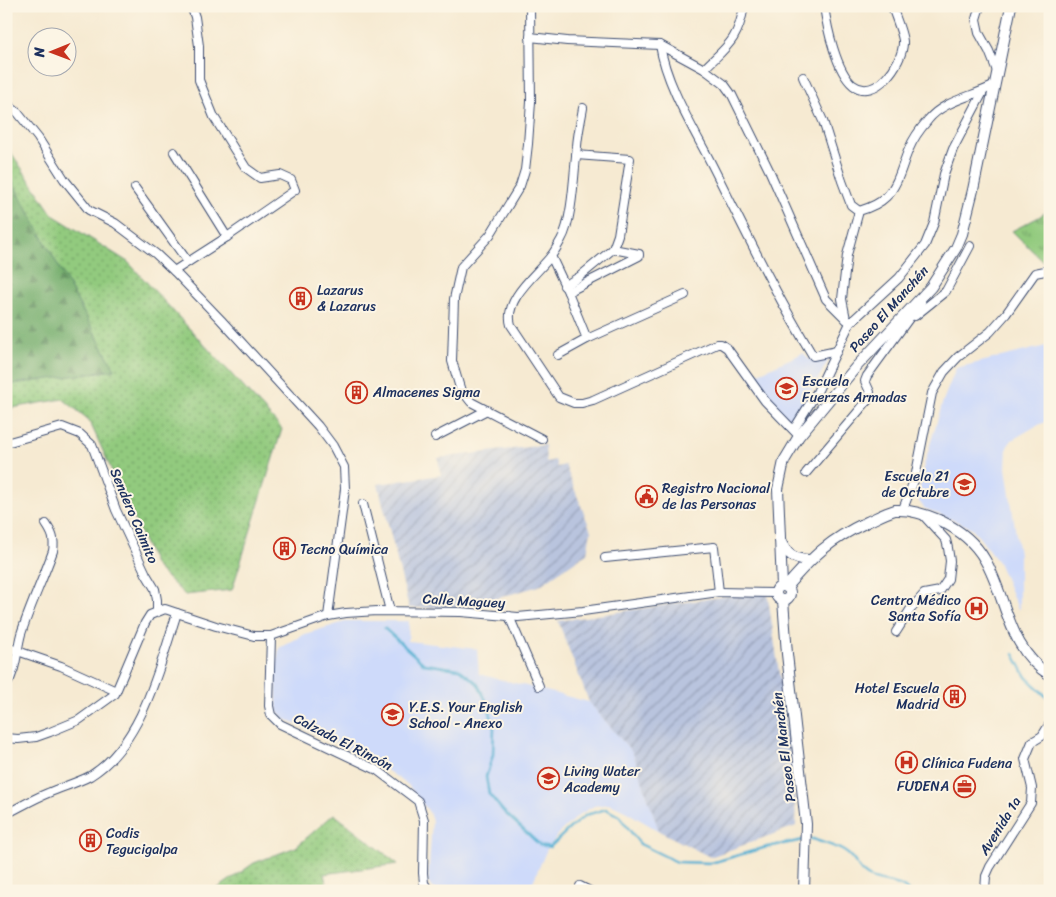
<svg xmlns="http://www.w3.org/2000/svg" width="1056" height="897" viewBox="0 0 1056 897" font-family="Sriracha,sans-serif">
<defs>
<pattern id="industrial-furrows" width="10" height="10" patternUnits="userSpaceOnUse" patternTransform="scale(1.25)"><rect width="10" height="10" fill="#b9c4de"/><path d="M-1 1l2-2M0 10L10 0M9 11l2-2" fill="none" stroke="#96a0b7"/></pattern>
<pattern id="grass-dots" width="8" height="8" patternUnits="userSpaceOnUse" patternTransform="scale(1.25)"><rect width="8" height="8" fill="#92ca7e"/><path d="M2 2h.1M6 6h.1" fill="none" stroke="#76a46a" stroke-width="1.8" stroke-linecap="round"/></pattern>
<pattern id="forest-firs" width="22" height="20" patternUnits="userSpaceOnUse" patternTransform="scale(1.25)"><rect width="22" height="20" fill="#75ae6d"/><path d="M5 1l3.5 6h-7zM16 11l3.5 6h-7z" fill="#5f8e5d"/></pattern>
<pattern id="park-tufts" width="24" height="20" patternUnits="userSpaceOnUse" patternTransform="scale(1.25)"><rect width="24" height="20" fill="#92ca7e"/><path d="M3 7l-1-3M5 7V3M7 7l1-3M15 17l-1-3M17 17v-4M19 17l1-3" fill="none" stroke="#76a46a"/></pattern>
</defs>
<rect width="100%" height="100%" fill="#fcf5e5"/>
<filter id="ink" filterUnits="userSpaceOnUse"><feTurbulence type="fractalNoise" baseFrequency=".02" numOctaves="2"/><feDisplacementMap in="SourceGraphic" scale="10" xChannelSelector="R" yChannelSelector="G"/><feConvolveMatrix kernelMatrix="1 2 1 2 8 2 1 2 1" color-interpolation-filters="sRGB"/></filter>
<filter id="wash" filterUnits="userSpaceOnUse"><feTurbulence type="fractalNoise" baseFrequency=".0096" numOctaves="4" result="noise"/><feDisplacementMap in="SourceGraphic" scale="20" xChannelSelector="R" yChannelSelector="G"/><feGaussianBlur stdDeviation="1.12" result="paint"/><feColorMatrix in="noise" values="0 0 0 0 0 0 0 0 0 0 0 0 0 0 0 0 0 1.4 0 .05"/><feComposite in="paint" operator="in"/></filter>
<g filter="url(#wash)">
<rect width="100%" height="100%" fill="#f6ead2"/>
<g fill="#cedafa">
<path d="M1050,345V420L1036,426L1012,440L1007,447L1006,468L1019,555V611L998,562L972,528L924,508L918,500L924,465L943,401L956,368Z"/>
<path d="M803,353L809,359L832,354L793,424L770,401L750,377Z"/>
<path d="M348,621H409L408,641L477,649L479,674L589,702L633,753L659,831L625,811L610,804L594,806L579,815L562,830L547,849L529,891H437L432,888L428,882L432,821L429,812L408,785L375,762L285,719L277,711L276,669L279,648L305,634Z"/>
</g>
<g fill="url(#industrial-furrows)">
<path d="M545,445L546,462L555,460L557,467L565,465L591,531L587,553L539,586L466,607L409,608L378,484L441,475L438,458Z"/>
<path d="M767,590L794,776L796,826L710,857L659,831L633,753L589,702L558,621Z"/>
</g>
<g fill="url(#grass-dots)" stroke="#567c6e">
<path d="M6,145L53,215L128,262L282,429L232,590L185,595L155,566L89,420L63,399L6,409Z"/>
<path d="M334,814L398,864L324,874L328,891H214L254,863L296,847Z"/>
</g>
<path fill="url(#forest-firs)" stroke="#486e66" d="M6,170L115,370L6,385Z"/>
<path fill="url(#park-tufts)" stroke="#567c6e" d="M1050,208V265H1047L1012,231L1039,217Z"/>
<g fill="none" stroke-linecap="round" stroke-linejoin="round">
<g stroke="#57b1d4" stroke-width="2.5">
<path d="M384,628L424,664L459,669L477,683L488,704L494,728L493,755L486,777L489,794L504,812L540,845L550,847L571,827L586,815L606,809L619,816L640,844L677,862L711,863L767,847L804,840"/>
<path d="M1014,654L1026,677L1050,700"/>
<path d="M809,839H813C825,844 842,847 851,857C858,864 859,872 869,877C880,883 900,881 908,891"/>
</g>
</g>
</g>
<g filter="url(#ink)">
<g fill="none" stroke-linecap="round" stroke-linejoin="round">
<defs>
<g id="minor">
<path d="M530,6L531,102L528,144L525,170L520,186L490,235L461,267L454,299L452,361L460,388L471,402L542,439"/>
<path d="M824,6C827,27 836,71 853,85C875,102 903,63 903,43C904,36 894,14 892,6"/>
<path d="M980,6L976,19L979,33L989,51L997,71"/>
<path d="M530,37L567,41L660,45L704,69L724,84L732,95L770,172L826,299L850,323"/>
<path d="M660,45C666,84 693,128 711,163C744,228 775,294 813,356L837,351"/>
<path d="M704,69C727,46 738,41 744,6"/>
<path d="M803,77L823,121L842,181L851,205L859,211"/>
<path d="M6,103L18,113L38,138L64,179L89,210L115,223L156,254L174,271L221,320L318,426L333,446L344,467L345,489L328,616"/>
<path d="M583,108C581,120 578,133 577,146C574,170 573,220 561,240C558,245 555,251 551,256C537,274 503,299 511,325L559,397L574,403H582L593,400L717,344H721L727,348L765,401L799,436"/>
<path d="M174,152L227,237"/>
<path d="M135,188L188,262"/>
<path d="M551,256L568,292L587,339"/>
<path d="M174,271L227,237L295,190L291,180L280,175L260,178L246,168L214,117L199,80V46L195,17L191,6"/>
<path d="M564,286L579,277L613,249L618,235L630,159L576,155"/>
<path d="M568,292L639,256V254L613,249"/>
<path d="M915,316L946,291L970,246"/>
<path d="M846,319L842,299L847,255L859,211C869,208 879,204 886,197C899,184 902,164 909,149C913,139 921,128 928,120C944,100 973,97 995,85"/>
<path d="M558,355L587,339L685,295"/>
<path d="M794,429L817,392L850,323L899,278L925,245L934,223L944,174L953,149L983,92"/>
<path d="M435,437L487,410"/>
<path d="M6,443L62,427L80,434L92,445L116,510L146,574L155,589L157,600V611"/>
<path d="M806,473L868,400L870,392L865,381L867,376L921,302"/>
<path d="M363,504L390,611"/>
<path d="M903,509L915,478L932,393L944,372L958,357L990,332L1006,314L1035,273L1050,270"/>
<path d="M605,558L714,547L719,592"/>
<path d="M509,616L539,686"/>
<path d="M896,632L910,610L924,594L940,591L948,579L950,561L948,548L946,540L923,515"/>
<path d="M271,636L269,706L271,715L280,724L377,770L418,801L424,820L423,873L424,883L429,891"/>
<path d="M6,647L61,666L116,691"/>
<path d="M6,686C17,670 16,652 21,634C30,606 43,579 53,551C55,539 52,533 46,524"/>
<path d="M6,738L18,739L36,737L50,732L79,720L115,694L145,623L150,615L165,609L216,626L254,636H271L328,616L346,613L377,611L461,612L518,617L583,611L719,592L776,593"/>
<path d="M6,814C20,807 33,799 48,793C61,787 77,783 90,776C142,744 159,668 177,613"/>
<path d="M580,886L590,891"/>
<path d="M985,891L986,876L990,867L1031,803L1032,788L1025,759L1032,742L1042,736L1050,723"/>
</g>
<g id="tertiary">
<path d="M780,540C787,555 793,559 809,560"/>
<path d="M782,586L778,489L784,461L799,436L856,367L931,287L956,248L962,234L973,190L1011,6"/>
<circle cx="783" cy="593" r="7"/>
<path d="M786,587C813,556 829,540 867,522C876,518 885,513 895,510C910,509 925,514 939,520C958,529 975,542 985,560C1007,598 1008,650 1050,675"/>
<path d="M783,600L787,654L806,824L804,891"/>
</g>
</defs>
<use href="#minor" stroke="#3c4b6f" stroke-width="10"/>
<use href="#tertiary" stroke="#3c4b6f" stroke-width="12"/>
<use href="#minor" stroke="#fff" stroke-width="8"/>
<use href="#tertiary" stroke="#fff" stroke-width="10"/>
</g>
</g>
<defs>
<symbol id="building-ring" viewBox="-11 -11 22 22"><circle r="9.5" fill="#fcf5e5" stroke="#c8321e" stroke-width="1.5"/><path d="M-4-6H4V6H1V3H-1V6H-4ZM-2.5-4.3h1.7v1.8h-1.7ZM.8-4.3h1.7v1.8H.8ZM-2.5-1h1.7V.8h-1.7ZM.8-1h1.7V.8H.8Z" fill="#c8321e"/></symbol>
<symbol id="school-ring" viewBox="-11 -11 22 22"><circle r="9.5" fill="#fcf5e5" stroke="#c8321e" stroke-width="1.5"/><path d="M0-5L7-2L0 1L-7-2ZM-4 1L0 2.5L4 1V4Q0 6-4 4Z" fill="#c8321e"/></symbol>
<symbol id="civic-ring" viewBox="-11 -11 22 22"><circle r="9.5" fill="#fcf5e5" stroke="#c8321e" stroke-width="1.5"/><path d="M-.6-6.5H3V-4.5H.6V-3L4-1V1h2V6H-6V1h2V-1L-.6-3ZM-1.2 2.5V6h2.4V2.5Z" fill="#c8321e"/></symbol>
<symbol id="hospital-ring" viewBox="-11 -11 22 22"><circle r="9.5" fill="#fcf5e5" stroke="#c8321e" stroke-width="1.5"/><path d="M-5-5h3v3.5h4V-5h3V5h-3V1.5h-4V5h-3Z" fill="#c8321e"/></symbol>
<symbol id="office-ring" viewBox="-11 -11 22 22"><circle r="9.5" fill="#fcf5e5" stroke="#c8321e" stroke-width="1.5"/><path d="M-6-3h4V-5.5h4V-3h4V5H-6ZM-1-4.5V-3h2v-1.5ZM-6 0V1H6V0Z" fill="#c8321e"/></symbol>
</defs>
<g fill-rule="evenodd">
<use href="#building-ring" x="288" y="286" width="25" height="25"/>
<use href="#school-ring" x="774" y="376" width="25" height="25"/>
<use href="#building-ring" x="344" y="380" width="25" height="25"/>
<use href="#school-ring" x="952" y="472" width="25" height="25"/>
<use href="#civic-ring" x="634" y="484" width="25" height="25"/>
<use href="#building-ring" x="272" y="536" width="25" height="25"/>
<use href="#hospital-ring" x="964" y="596" width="25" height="25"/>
<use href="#building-ring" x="942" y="684" width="25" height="25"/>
<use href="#school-ring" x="380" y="702" width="25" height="25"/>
<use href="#hospital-ring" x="894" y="750" width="25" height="25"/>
<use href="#school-ring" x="536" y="766" width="25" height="25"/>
<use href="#office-ring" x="952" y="774" width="25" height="25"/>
<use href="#building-ring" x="78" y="828" width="25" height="25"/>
</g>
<g text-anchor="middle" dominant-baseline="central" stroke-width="4" stroke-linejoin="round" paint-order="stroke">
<g font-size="14" fill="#1b2f5e" stroke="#fcf5e5" text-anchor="start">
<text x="317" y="290">Lazarus<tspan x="317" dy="16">&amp; Lazarus</tspan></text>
<text x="802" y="381">Escuela<tspan x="802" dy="16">Fuerzas Armadas</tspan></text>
<text x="373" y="392">Almacenes Sigma</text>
<text x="949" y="476" text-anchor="end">Escuela 21<tspan x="949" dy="16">de Octubre</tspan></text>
<text x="662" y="488">Registro Nacional<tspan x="662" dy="16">de las Personas</tspan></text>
<text x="300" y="549">Tecno Química</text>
<text x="961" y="600" text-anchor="end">Centro Médico<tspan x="961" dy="16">Santa Sofía</tspan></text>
<text x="939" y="688" text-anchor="end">Hotel Escuela<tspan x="939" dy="16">Madrid</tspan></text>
<text x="409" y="707">Y.E.S. Your English<tspan x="409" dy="16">School - Anexo</tspan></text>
<text x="922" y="763">Clínica Fudena</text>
<text x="564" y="771">Living Water<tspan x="564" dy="16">Academy</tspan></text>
<text x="949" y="786" text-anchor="end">FUDENA</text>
<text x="106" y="833">Codis<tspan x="106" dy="16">Tegucigalpa</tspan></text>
</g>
<g font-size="14" fill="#1b2f5e" stroke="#fcf5e5">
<text transform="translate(889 309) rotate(-48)">Paseo El Manchén</text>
<text transform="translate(134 516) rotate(67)">Sendero Caimito</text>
<text transform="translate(464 601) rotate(3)">Calle Maguey</text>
<text transform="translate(343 742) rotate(27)">Calzada El Rincón</text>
<text transform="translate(784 747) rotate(-97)">Paseo El Manchén</text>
<text transform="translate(1000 826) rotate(-58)">Avenida 1a</text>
</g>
</g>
<rect width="1056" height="897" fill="none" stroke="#fcf5e5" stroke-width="25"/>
<g transform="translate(52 52) rotate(269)"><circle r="24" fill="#fcf5e5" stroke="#a2a6af"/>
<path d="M0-4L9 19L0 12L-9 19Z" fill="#c8321e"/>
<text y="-8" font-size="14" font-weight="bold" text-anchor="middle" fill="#1b2f5e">N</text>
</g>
</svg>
